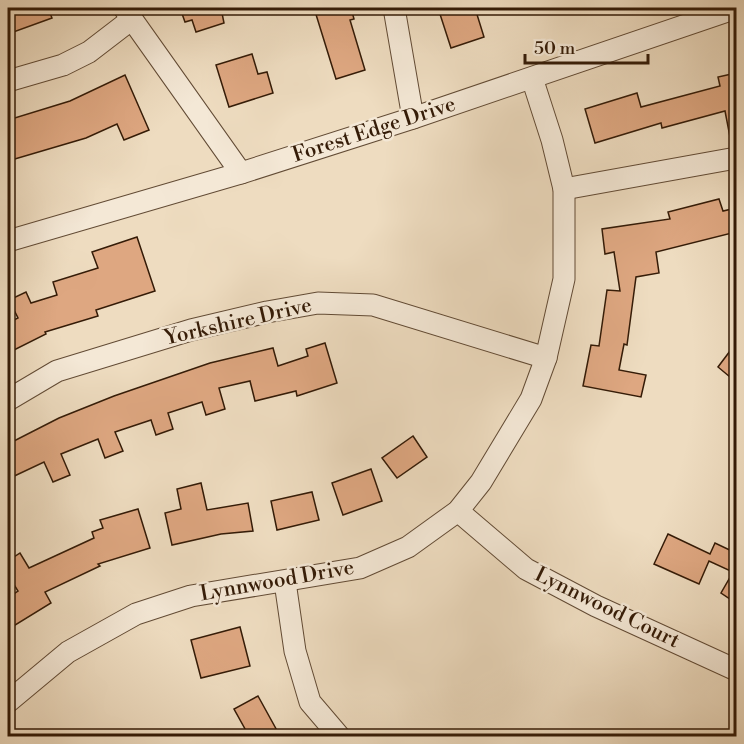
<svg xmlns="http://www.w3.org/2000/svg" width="744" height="744" viewBox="0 0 744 744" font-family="'Libre Bodoni',serif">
<rect width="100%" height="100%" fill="#eedcc0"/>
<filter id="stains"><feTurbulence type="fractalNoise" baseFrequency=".00333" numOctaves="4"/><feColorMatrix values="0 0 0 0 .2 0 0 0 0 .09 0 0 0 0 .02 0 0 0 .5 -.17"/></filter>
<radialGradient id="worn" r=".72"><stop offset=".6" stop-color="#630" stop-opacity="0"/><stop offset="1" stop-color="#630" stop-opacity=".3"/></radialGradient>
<g fill="#dea781" stroke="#341b07" stroke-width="1.5">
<path d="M8,8H48L52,18L8,34Z"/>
<path d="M180,8H221L224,23L196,32L192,20L185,22Z"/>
<path d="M314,8H351L354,19L350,20L365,70L336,79Z"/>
<path d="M438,8H475L484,37L451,48Z"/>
<path d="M252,54L258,74L267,72L273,93L229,107L216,65Z"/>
<path d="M736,73V136L730,137L725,111L662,128L661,123L595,143L585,109L637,93L641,107L720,86L718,77Z"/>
<path d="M125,75L149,130L124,140L117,124L86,138L8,161V120L70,101Z"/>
<path d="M719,199L723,211L736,208V232L656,252L659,273L636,277L627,345L624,344L619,370L646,375L641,397L583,386L591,345L599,346L607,290L620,291L614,252L605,254L602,229L670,219L668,212Z"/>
<path d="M137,237L155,291L96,310L98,316L45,332L46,334L8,353V323L18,318L9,300L26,292L31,303L57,295L53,282L98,268L92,252Z"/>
<path d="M325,343L337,383L297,396L296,391L255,401L250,381L219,388L225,409L206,415L202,402L168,413L173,429L156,435L151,420L115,432L123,451L105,458L98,439L61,454L70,475L53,482L44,462L8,479V444L59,418L114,396L210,363L273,348L278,366L308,356L306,349Z"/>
<path d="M736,343V382L718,367Z"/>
<path d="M413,436L427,457L397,478L382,458Z"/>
<path d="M371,469L382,501L343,515L332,483Z"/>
<path d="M201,483L207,510L248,503L253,531L221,534L172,545L165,513L181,509L177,489Z"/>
<path d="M312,492L319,520L277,530L271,501Z"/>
<path d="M138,509L150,548L98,564L100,566L45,592L51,603L12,627L8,620V598L18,591L8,575V561L20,553L29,568L94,538L92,532L103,528L100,520Z"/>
<path d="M668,534L710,554L715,543L736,553V603L721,593L733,572L709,561L699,584L654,564Z"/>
<path d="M240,627L250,666L201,678L191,640Z"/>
<path d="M258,696L280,736H249L234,709Z"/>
</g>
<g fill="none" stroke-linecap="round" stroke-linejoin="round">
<defs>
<g id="minor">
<path d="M124,8L241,173"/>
<path d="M394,8L413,118"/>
<path d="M8,81L63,65L89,52L132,19"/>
<path d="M564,189L736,158"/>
<path d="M8,241L241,173L413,118L736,8"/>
<path d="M8,400L57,371L191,330L267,312L318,303L373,305L546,358"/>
<path d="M458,511L526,569L596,606L736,670"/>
<path d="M285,582L295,651L310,702L339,736"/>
<path d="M8,702L68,652L136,614L191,596L360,568L408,547L458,511L481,482L531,399L546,358L564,279V189L552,140L532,78"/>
</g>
</defs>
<use href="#minor" stroke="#624b35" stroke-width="23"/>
<use href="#minor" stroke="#f4e8d6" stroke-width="21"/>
</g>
<g text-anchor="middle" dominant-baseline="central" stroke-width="5" stroke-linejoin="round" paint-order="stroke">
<g font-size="21" fill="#341b07" stroke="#f4e8d6">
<text transform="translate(374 130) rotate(-18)">Forest Edge Drive</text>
<text transform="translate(238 322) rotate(-13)">Yorkshire Drive</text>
<text transform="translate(277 581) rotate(-10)">Lynnwood Drive</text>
<text transform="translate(607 608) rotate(26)">Lynnwood Court</text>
</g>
</g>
<rect width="744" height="744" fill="none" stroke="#eedcc0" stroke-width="30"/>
<rect x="9" y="9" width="726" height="726" fill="none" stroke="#341b07" stroke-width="3"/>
<rect x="15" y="15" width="714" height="714" fill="none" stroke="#341b07" stroke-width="1.5"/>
<path d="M525 54v9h123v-9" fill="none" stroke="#341b07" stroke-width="3"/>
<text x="534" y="54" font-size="18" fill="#341b07" stroke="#f4e8d6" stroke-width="4.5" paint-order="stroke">50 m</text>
<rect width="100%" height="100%" filter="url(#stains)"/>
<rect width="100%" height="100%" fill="url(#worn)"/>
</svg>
